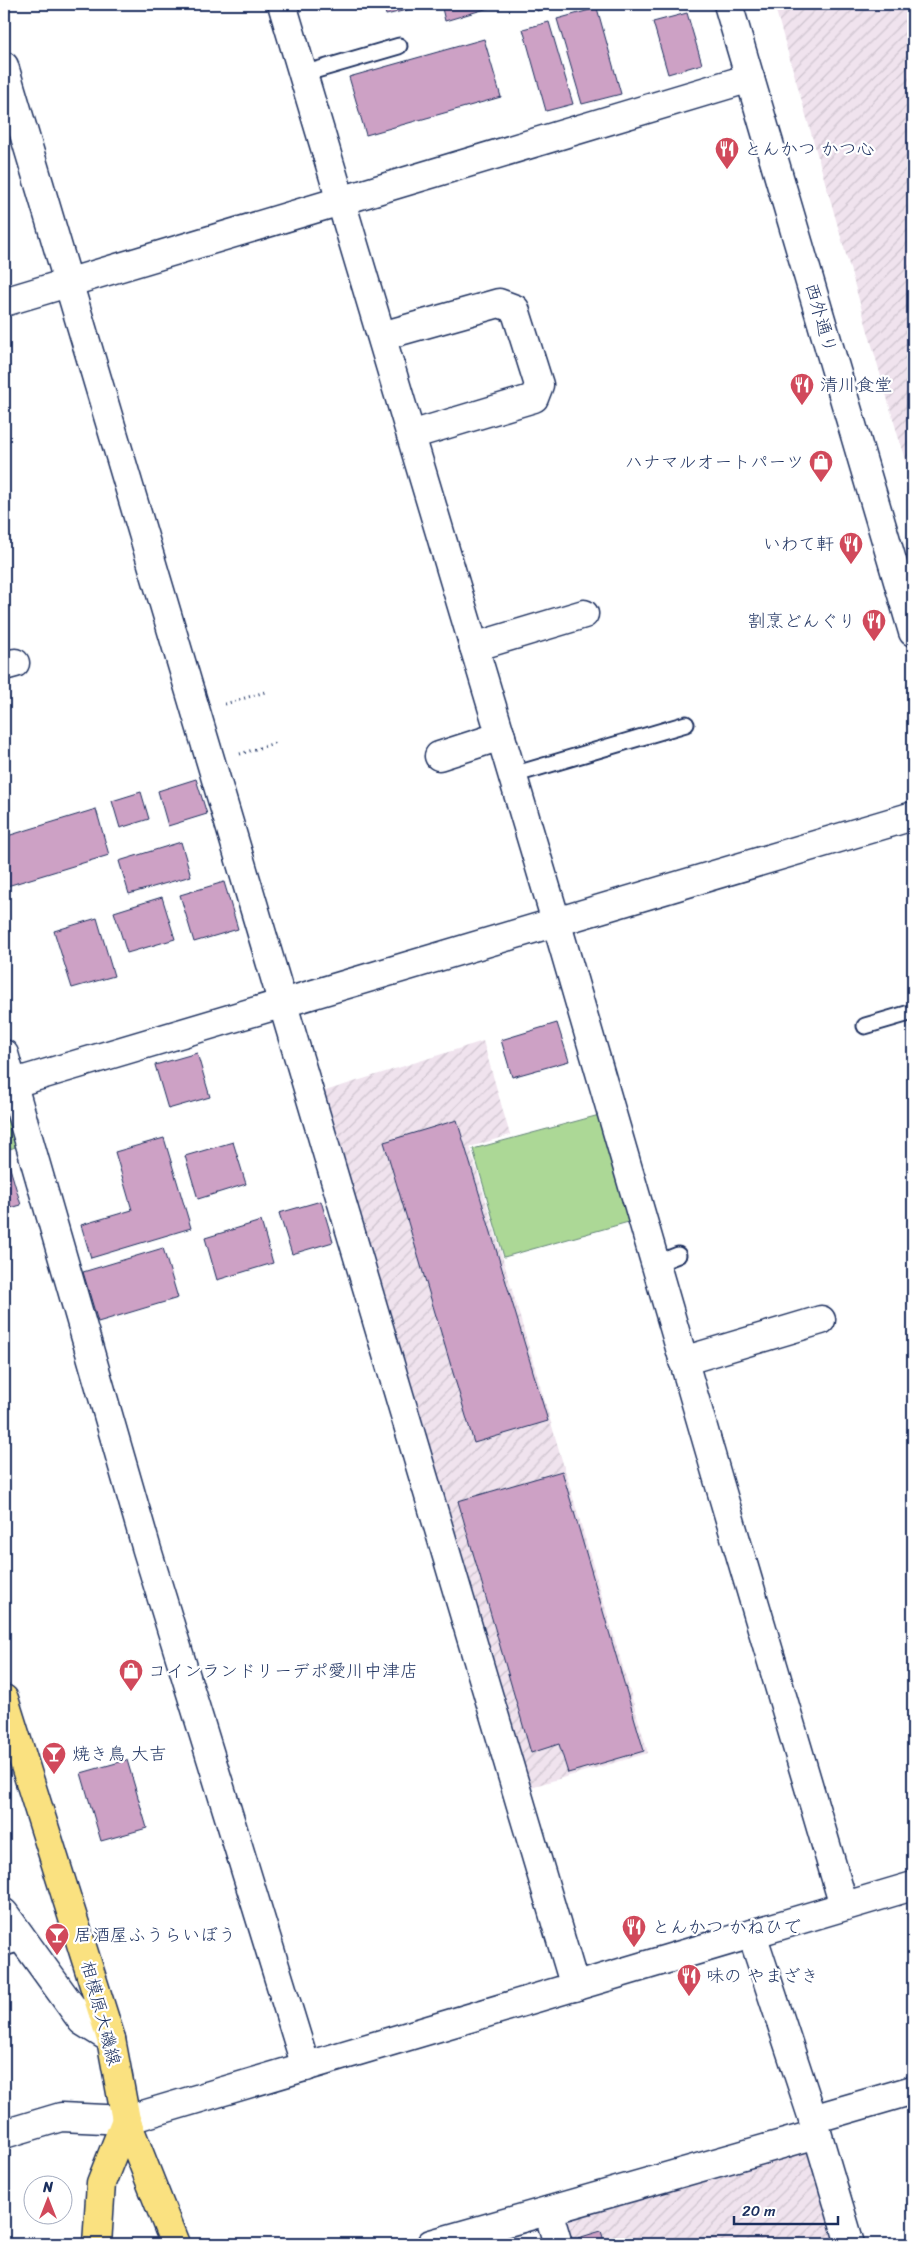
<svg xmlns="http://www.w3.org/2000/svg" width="917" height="2248" viewBox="0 0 917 2248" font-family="Sriracha,'Klee One',sans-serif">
<defs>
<pattern id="industrial-furrows" width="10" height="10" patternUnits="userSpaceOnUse" patternTransform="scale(1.25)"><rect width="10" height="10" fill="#f0e3ee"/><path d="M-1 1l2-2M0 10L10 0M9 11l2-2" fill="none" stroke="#cdc3ce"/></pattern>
</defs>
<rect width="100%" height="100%" fill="#fff"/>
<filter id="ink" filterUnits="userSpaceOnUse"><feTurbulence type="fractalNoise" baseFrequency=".02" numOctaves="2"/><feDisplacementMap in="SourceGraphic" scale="10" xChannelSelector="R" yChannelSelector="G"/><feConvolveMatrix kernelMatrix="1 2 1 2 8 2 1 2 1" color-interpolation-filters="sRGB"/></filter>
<g filter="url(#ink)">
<g fill="url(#industrial-furrows)">
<path d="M774,4H913V488Z"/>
<path d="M483,1041L510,1135L470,1147L648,1753L524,1789L319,1093Z"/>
<path d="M801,2143L811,2150L839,2244H565L556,2215Z"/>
</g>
<g fill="#acd896" stroke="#64847a">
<path d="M4,1097L24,1144L4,1151Z"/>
<path d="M603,1114L632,1221L504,1257L473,1149Z"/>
</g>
<g fill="#cda1c5" stroke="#1b2f5e">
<path d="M383,4H423V6L386,15Z"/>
<path d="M441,4H491L492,7L445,21Z"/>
<path d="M535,4H563L537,11Z"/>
<path d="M597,8L621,94L582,104L557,19Z"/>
<path d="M687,13L702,64L668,74L653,22Z"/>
<path d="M549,22L573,104L546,111L523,29Z"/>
<path d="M484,39L501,97L366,135L349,77Z"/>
<path d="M196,779L207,814L168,826L158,791Z"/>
<path d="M141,792L149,819L120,828L112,801Z"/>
<path d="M96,809L109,855L4,887V837Z"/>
<path d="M181,842L191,876L129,894L119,861Z"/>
<path d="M224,882L238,929L194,942L180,895Z"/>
<path d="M162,897L175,939L127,953L114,912Z"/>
<path d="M97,918L114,976L72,988L54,931Z"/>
<path d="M557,1023L569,1061L512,1077L501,1040Z"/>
<path d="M197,1053L210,1097L168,1109L155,1065Z"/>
<path d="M457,1120L548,1421L474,1443L384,1142Z"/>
<path d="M164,1138L191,1228L91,1258L81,1225L132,1210L115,1152Z"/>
<path d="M233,1142L246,1184L198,1199L185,1156Z"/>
<path d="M7,1158L21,1205L4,1210V1159Z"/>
<path d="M321,1201L333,1242L292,1254L279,1213Z"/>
<path d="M261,1221L273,1263L217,1280L205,1238Z"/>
<path d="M163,1248L178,1298L98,1322L83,1272Z"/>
<path d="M562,1471L644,1751L568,1773L559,1744L531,1753L458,1501Z"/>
<path d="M127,1760L147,1828L101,1841L81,1773Z"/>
<path d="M601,2231L605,2244H580L578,2238Z"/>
</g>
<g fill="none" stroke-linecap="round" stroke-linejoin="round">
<defs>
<g id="service">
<path d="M303,74L399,46"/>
<path d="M513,775L686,724"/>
<path d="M865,1026L913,1012"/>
<path d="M655,1264L678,1255"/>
<path d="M4,1948L24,1942"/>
</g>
<g id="minor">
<path d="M282,4L556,921L720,1486L844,1906"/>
<path d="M4,66L575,1987"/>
<path d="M4,302L750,78"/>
<path d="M382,336L499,303L515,309L539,385L534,398L411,435"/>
<path d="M474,647L584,614"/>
<path d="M4,666L15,663"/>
<path d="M439,756L501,736"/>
<path d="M4,1054L147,1550L306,2067"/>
<path d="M4,1086L913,816"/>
<path d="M683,1361L821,1320"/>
<path d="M4,1913L82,2021L111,2039"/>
<path d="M752,1934L813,2119L850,2244"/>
<path d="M813,2119L913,2090"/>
<path d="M4,2134L61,2117L126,2120"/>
<path d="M548,2211L558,2244"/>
<path d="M431,2244L817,2134"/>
</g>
<g id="tertiary">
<path d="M728,4L913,632"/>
<path d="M126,2120L913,1886"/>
</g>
<g id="primary">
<path d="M4,1699L111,2039L126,2120L175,2244"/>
<path d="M97,2244L101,2183L126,2120"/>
</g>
</defs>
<use href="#service" stroke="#1b2f5e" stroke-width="19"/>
<use href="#minor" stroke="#1b2f5e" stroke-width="31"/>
<use href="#tertiary" stroke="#1b2f5e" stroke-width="31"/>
<use href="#primary" stroke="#1b2f5e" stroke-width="31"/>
<g stroke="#1b2f5e" stroke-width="3" stroke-dasharray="1 4" stroke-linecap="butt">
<path d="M225,704L265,692"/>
<path d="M240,754L278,742"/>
</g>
<use href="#service" stroke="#fff" stroke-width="15"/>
<use href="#minor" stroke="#fff" stroke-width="28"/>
<use href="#tertiary" stroke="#fff" stroke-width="28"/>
<use href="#primary" stroke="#fae180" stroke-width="28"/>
</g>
</g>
<defs>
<symbol id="restaurant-pin" viewBox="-11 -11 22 30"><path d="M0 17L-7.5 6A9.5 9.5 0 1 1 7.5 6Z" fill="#d1495b" stroke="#fff"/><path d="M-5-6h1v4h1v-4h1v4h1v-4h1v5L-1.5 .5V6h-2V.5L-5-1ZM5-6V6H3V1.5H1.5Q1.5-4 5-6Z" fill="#fff"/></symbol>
<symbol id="shop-pin" viewBox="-11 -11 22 30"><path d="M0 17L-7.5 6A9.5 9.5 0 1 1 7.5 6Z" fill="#d1495b" stroke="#fff"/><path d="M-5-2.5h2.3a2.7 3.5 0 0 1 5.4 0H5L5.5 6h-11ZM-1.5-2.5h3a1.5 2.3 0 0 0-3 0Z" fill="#fff"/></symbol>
<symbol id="bar-pin" viewBox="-11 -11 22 30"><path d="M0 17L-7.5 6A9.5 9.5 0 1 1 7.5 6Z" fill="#d1495b" stroke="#fff"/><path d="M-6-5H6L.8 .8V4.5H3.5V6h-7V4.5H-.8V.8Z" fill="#fff"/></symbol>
</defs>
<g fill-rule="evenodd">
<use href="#restaurant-pin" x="713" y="135" width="28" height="38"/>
<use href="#restaurant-pin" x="788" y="371" width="28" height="38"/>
<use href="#shop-pin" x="807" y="448" width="28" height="38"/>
<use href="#restaurant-pin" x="837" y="530" width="28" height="38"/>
<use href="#restaurant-pin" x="860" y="607" width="28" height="38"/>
<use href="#shop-pin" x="117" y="1657" width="28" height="38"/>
<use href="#bar-pin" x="40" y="1740" width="28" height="38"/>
<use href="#restaurant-pin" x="620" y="1913" width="28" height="38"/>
<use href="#bar-pin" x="43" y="1921" width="28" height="38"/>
<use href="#restaurant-pin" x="675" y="1962" width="28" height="38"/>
</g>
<g text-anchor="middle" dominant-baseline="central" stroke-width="4.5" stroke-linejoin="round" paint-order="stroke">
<g font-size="18" fill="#1b2f5e" stroke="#fff" text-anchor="start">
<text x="744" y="149">とんかつ かつ心</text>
<text x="820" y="385">清川食堂</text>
<text x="804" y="462" text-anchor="end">ハナマルオートパーツ</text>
<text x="834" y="544" text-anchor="end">いわて軒</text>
<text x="856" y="621" text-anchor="end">割烹どんぐり</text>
<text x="148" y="1671">コインランドリーデポ愛川中津店</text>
<text x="72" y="1754">焼き鳥 大吉</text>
<text x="652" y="1927">とんかつ かねひで</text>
<text x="74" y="1935">居酒屋ふうらいぼう</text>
<text x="706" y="1976">味の やまざき</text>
</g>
<g font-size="18" fill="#1b2f5e" stroke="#fff">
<text transform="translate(821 318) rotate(74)">西外通り</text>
<text transform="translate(101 2013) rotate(75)">相模原大磯線</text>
</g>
</g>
<rect width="917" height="2248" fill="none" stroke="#fff" stroke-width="20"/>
<rect x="10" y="10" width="897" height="2228" fill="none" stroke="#1b2f5e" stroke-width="2" filter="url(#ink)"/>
<g transform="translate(48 2200)"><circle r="24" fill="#ffffff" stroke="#a4acbf"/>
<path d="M0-4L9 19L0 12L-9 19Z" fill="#d1495b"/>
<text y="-8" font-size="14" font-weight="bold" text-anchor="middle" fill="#1b2f5e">N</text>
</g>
<path d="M734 2216v8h104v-8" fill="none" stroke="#1b2f5e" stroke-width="2.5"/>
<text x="742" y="2216" font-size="15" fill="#1b2f5e" stroke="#ffffff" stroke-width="4" paint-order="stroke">20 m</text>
</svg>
